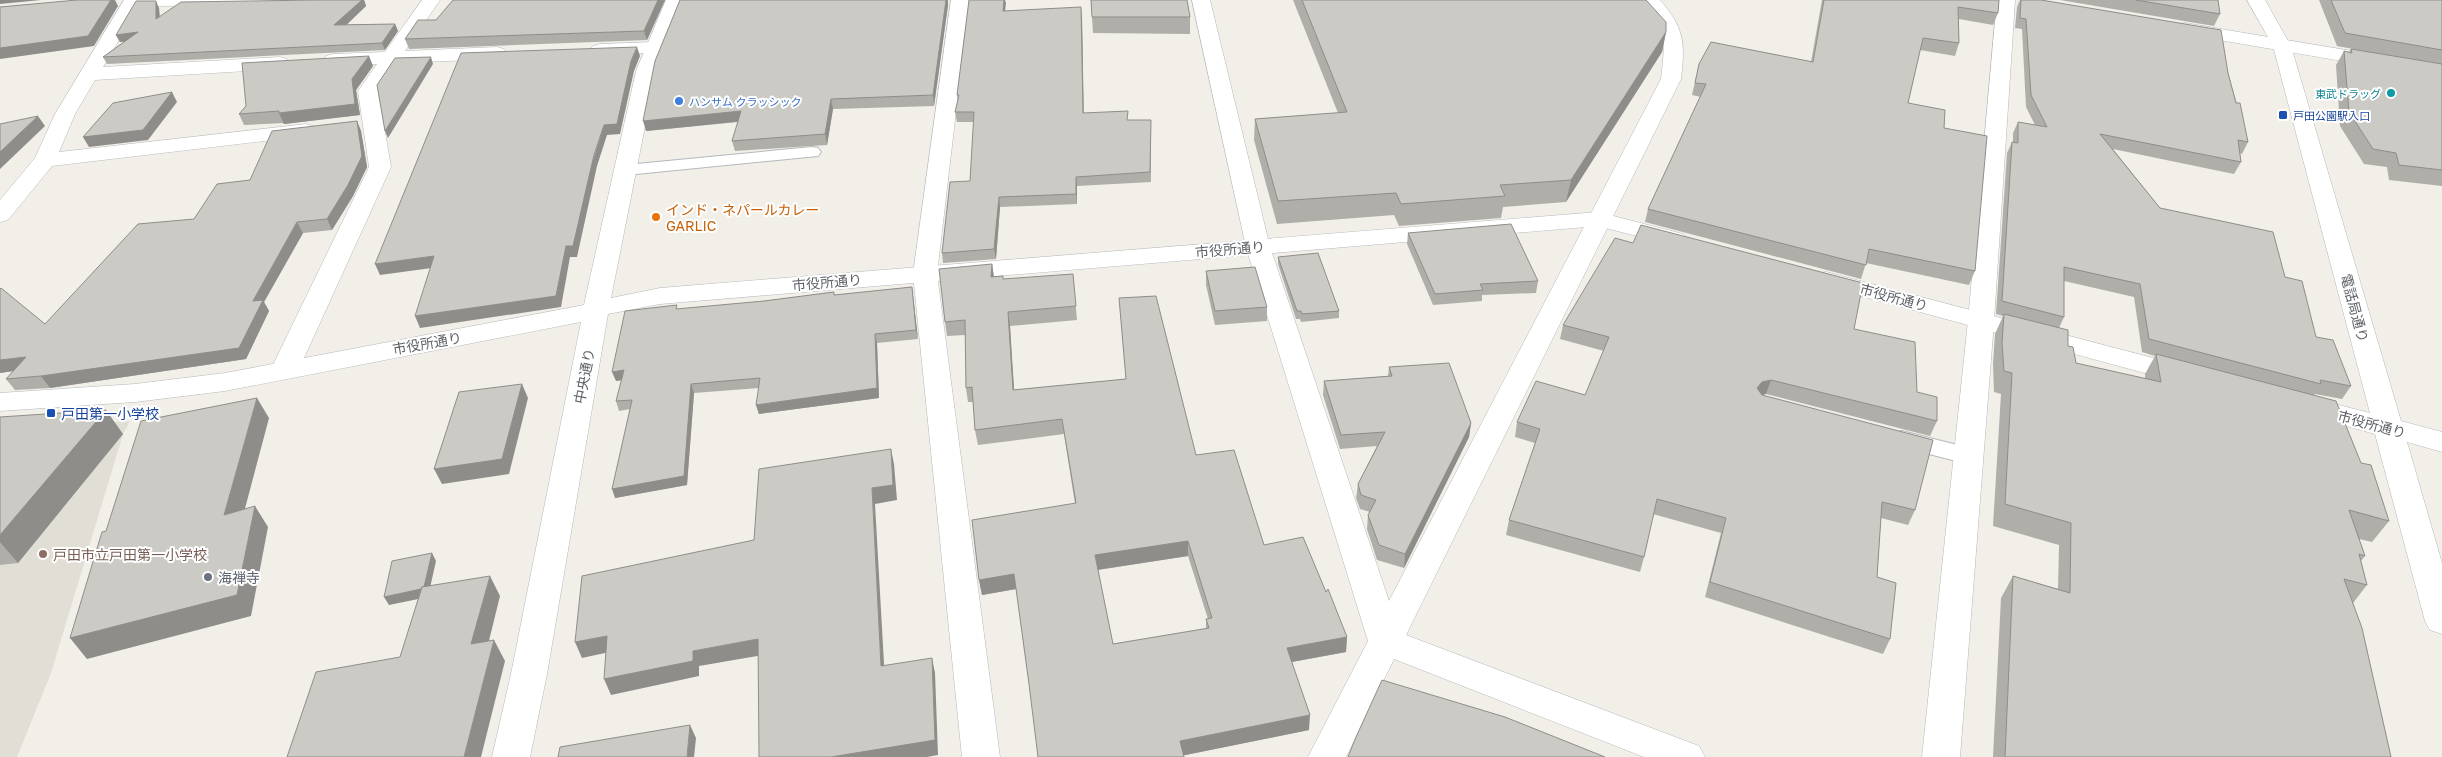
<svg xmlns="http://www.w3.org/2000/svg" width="2442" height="757" viewBox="0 0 2442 757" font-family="'Golos Text','Noto Sans JP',sans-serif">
<rect width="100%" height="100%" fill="#f1efe8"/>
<path fill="#e1ded6" d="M130,421L123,434L51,673L17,757H0V429Z"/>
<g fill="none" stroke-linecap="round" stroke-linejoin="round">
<defs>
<g id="service">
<path d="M812,147L818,148L821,152L818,156L626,175L620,174L617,170L620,166L626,165Z"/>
<path d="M1902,431L1977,450L1980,456L1977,462L1968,464L1894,445L1890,439L1894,433Z"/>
</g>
<g id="minor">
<path d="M124,0H339L336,4L330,5L139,6L103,67L280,57L287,59L290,63L287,67L280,69L95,80L75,114L59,152L306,124L313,126L317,130L313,134L306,136L52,166L8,220L0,222V200L35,158L55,114Z"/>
<path d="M422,0H440L405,51L497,47L504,49L507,53L504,57L497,59L397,63L378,91L391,167L299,369L295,375L285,378L275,375L271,369L369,167L358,91L377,64L333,66L326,64L323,60L326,56L333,54L385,52Z"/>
<path d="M951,0H969L937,274L1000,757H962L913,274Z"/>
<path d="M1192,0H1210L1270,247L1389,601L1661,79C1666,37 1666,35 1642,0H1660C1685,29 1685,43 1681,79L1406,635L1699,746L1705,757H1644L1394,659L1346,757H1308L1368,641L1246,247Z"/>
<path d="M1997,0H2015L1994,321L1960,757H1922L1968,321Z"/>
<path d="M2185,23L2442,66V78L2178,33L2176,29L2178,25Z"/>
<path d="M654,42L661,44L664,48L661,52L600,56L593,54L590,50L593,46L600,44Z"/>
</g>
<g id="tertiary">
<path d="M666,0H684L656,71L611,298L660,288L1598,212L1683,234L1687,239L1683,244L1675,246L1598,226L660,304L608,314L547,674L530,757H492L511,674L581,322L225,391L135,402L0,411V393L135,384L225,373L584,305L636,71Z"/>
<path d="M2247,0H2265L2291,46L2401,421L2442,432V452L2407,442L2442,563V634L2430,630L2425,621L2375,434L2297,412L2293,406L2297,400L2307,397L2370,413L2273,46Z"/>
<path d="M1826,272L2195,369L2199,375L2195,381L2185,384L1817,284L1814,279L1817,274Z"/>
</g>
</defs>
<use href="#service" stroke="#b5b8bc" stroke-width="2"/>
<use href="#minor" stroke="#b5b8bc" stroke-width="1"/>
<use href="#tertiary" stroke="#b5b8bc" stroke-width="1"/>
<use href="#service" fill="#fff" fill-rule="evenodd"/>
<use href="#minor" fill="#fff" fill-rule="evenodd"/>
<use href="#tertiary" fill="#fff" fill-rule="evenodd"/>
</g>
<g fill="#afaea9" fill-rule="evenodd">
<path d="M317,0H364L366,6L346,25L395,24L398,31L385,50L107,64L103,57L124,42H120L116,35L159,8L160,17Z"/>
<path d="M665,0L647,40L409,49L405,39L436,20Z"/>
<path d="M680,0H948V5L934,106L833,109L827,145L735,151L732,141L738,122L646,131Z"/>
<path d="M969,0H1005V11L1082,16L1083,113L1128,120H1151V182L1077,186V204L1000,207L996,259L943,263L942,253L970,181L974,122H957L955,112L958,101L957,95Z"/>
<path d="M1091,0L1190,17V34L1093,33Z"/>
<path d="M1293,0H1646L1666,32L1662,52L1566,202L1503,207L1501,218L1399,226L1394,215L1277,224L1254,140L1255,119L1338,113Z"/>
<path d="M1822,0H1999L1998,13L1993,25L1959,19V43L1955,56L1920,50L1908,103L1944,128L1975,271L1969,285L1866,263L1861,279L1645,222L1648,209L1701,97L1692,95L1699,64L1811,62Z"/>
<path d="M2020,0H2041L2228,73L2248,142L2242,154L2240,153L2241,162L2234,174L2113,149L2160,208L2285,277L2316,337L2351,386L2342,399L2315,394L2314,395L2361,463L2389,521L2372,542L2359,539L2365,556L2361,561L2367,585L2353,603L2391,757H1993L2001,598L2013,576L2058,589L2059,545L1993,526L2001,394L1994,392L1993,364L1995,334L2003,316L1996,314L2007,153L2012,142H2013V133L2018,122L2035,125L2026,107L2022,29L2015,28L2017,7ZM2064,281L2134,297L2142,352L2155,356L2145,374V379L2076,363L2059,328L2064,317Z"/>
<path d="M2060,0H2218L2220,14L2214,26Z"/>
<path d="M2319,0H2442V186L2389,180L2387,167L2364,164L2340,126L2336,65L2344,51L2349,52L2351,49L2364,51L2337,46Z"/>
<path d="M373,66L356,90L360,115L284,124L283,123L244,125L239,114Z"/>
<path d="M357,121L361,131L367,167L353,196L332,230L303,233L264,302L269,311L246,359L50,388L15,390L6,379L13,371L0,373V289L45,324L194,219L250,180Z"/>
<path d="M1408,233L1538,281L1536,293L1482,295V301L1433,305L1407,244Z"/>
<path d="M1278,257L1339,311V318L1301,322L1300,319H1296L1278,264Z"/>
<path d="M992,264L994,277L1004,279L1073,274L1077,320L1010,326L1014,390L1126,379L1119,298L1196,455L1264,545L1326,592L1347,637L1346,652L1292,662L1309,730L1184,755L1029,684L1016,589L982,595L979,580L1075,504L1064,434L978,445L975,430L973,402H968L966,388L965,335L947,336L945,322ZM1188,556L1208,619H1206V629L1113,644L1098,570Z"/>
<path d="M1206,271L1267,307V321L1215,325L1206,285Z"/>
<path d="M912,287L918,339L877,343L879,398L759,414L756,405L759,388L694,393L687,485L615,498L630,409L619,411L616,401L622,380L616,381L678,309L764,301L834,292V295Z"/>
<path d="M1563,325L1854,329L1917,392L1937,421L1930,436L1766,394L1762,395L1915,510L1908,525L1881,518L1877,577L1890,639L1883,654L1705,597L1721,533L1653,514L1644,557L1640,572L1506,535L1509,520L1535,443L1515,437L1517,422L1585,395L1604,351L1560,339Z"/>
<path d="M1389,367L1471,423L1469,437L1404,568L1377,560L1367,529L1368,515L1370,512L1360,509L1356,498L1358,484L1377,446L1340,449L1323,395L1324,381L1388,376Z"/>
<path d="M0,417L123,434L18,563L0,565Z"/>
</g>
<g fill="#8f8d8a">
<path d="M0,0H41L0,4Z"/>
<path d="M111,0H115L118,6L94,46L0,59V48Z"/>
<path d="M362,0H364L366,6L338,33L334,25Z"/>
<path d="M658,0H665L647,40L644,31Z"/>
<path d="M946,0H948V5L934,106L933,95Z"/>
<path d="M1004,0H1005L1006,3L1004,20L1003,11Z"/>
<path d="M156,1L159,8L160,27L156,19Z"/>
<path d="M1081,7L1082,16L1084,123L1083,113Z"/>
<path d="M395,24L398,31L385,50L382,43Z"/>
<path d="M138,32L142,39L120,42L116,35Z"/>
<path d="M1666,32L1662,52L1566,202L1571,180Z"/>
<path d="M637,47L640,56L634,71L620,134L607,135L597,166L577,257H570L561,307L420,328L415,316L566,246L604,125Z"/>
<path d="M369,56L373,66L356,90L360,115L284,124L279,113L352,79Z"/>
<path d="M431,57L433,64L388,138L385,131Z"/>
<path d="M172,92L177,102L148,140L89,147L83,137Z"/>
<path d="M831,99L833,109L827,145L825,134Z"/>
<path d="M741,111L744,121L646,131L643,121Z"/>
<path d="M38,116L45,126L0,169V152Z"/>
<path d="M357,121L361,131L367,167L353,196L332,230L327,219Z"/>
<path d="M1076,177L1077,186V204L1076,194Z"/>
<path d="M999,197L1000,207L996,259L994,249Z"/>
<path d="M297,222L303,233L264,302L269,311L246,359L50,388L41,376L253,301Z"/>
<path d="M434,256L439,267L380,275L375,264Z"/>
<path d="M992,264L994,278L991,277Z"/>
<path d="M912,287L913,296L918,339L916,330Z"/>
<path d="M1008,312L1010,326L1015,405L1013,390Z"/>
<path d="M875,334L877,343L879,398L759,414L756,405Z"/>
<path d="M26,357L34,368L0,373V360Z"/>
<path d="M624,370L628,379L616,381L612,372Z"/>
<path d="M1771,380L1766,394L1758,396L1757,388L1762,382Z"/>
<path d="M522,384L528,398L509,474L442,484L434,469Z"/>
<path d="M691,384L694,393L687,485L615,498L612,489Z"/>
<path d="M257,398L269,418L238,535L224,515Z"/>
<path d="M106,410L123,434L18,563L0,542V535Z"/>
<path d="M1471,423L1469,437L1404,568L1405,554Z"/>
<path d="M891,449L894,464L897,500L875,504L885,681L881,666L872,488Z"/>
<path d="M255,506L268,527L251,616L87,659L70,638Z"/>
<path d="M1188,541V556L1096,570L1095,555Z"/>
<path d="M432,553L436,561L428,597L389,605L384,597Z"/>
<path d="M1014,574L1016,589L982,595L979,580Z"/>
<path d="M490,576L500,596L483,665L471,644Z"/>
<path d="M607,636L614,651L582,658L575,642Z"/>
<path d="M1347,637L1346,652L1286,663L1287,648Z"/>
<path d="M758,639L763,655L699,666V676L611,695L604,679L693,651Z"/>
<path d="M494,640L505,661L481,757H464Z"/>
<path d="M932,658L935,673L938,755L927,757H831Z"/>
<path d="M1310,715L1309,730L1181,756L1180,741Z"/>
<path d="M690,725L696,738L694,757H687Z"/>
</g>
<g fill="#cccac5" stroke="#8f8d8a" fill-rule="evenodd">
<path d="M77,0H111L88,36L0,48V7Z"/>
<path d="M317,0H362L334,25L395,24L382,43L103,57L138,32L116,35L136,1H156V19L181,2Z"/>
<path d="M453,0H658L644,31L405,39L418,20H436Z"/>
<path d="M680,0H946L933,95L831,99L825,134L732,141L741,111L643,121L655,61Z"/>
<path d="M969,0H1004L1003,11L1081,7L1083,113L1128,111L1127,120H1151L1150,172L1076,177V194L999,197L994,249L942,253L950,182L970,181L974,112H955L959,95H957Z"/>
<path d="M1091,0H1187L1190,17H1092Z"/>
<path d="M1302,0H1646L1666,22V32L1571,180L1500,185L1505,196L1401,204L1396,193L1278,201L1255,119L1347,112Z"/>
<path d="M1824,0H1999L1998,13L1958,7L1959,43L1923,38L1908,103L1945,110L1944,128L1987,136L1975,271L1869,249L1866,265L1648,209L1706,84L1695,83L1699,64L1711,42L1813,62Z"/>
<path d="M2021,0H2041L2221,30L2228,73L2236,103H2240L2248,142L2238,140L2241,162L2100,134L2160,208L2273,232L2285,277L2302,281L2316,337L2333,340L2351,386L2320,380L2321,384L2149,339L2140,284L2064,267V317L2002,301L2012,142L2018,143V122L2047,127L2031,95L2026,19L2020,18Z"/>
<path d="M2136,0H2218L2220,14Z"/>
<path d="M2331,0H2442V50L2345,33Z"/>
<path d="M637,47L631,61L617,124L604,125L594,155L573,246H566L556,296L415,316L434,256L375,264L461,53Z"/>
<path d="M2351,49L2442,64V170L2399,165L2396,153L2373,149L2349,112L2344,51L2352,53Z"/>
<path d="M369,56L352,79L355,104L279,113V111L239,114L246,106L242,63Z"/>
<path d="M431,57L385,131L377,85L395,58Z"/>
<path d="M172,92L143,130L83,137L113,103Z"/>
<path d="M38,116L0,152V124Z"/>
<path d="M357,121L362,156L348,185L327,219L297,222L253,301L263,300L239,348L41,376L6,379L26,357L0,360V289L1,288L45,324L138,224L194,219L217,184L250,180L272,131Z"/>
<path d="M1511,224L1538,281L1480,284L1483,290L1435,294L1408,233Z"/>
<path d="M1641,225L1863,283L1854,329L1915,342L1917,392L1937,397V421L1771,380L1762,382L1757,388L1762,395L1933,440L1915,510L1882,502L1877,577L1896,583L1890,639L1710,582L1726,518L1657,499L1644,557L1509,520L1540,429L1517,422L1536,381L1585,395L1609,337L1563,325L1615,238L1633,243Z"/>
<path d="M1318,253L1339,311L1302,314L1301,311H1297L1278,257Z"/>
<path d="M992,264L991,277L1003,276V279L1073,274L1076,306L1008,312L1013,390L1126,379L1119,298L1156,296L1196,455L1234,450L1264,545L1303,537L1326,592L1328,589L1347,637L1287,648L1310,715L1180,741L1184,757H1038L1029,684L1014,574L979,580L972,520L1076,503L1062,419L975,430L972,387L966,388L965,320L945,322L939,269ZM1188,541L1212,618L1206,619L1209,628L1113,644L1095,555Z"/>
<path d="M1255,267L1267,307L1215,311L1206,271Z"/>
<path d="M912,287L916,330L875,334L877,388L756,405L760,378L691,384L684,476L612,489L632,400L616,401L624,370L612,372L625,311L677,305L676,309L764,301L834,292V295Z"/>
<path d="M2004,314L2068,330V346L2073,347L2076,363L2161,382L2156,354L2336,401L2361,463L2371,465L2389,521L2349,510L2365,556L2359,554L2367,585L2344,579L2362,628L2391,757H2005L2013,576L2070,593L2071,523L2005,504L2012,373L2004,371L2002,343Z"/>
<path d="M1449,363L1471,423L1405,554L1379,545L1368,515L1376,500L1361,495L1358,484L1385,432L1341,435L1324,381L1392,376L1389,367Z"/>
<path d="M522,384L502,459L434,469L459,392Z"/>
<path d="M257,398L224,515L255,506L237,595L70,638L102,532L106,531L141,421Z"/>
<path d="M106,410L0,535V417Z"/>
<path d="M891,449L893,485L872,488L881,666L932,658L935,740L831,757H759L758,639L693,651V661L604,679L607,636L575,642L582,576L754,540L759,469Z"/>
<path d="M432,553L424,587H422L421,589L384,597L392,561Z"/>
<path d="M490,576L471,644L494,640L464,757H287L316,672L400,657L422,587Z"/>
<path d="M1382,680L1505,717L1605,757H1348L1356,737Z"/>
<path d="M690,725L687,757H558L560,747Z"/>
</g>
<circle fill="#0f9aa8" stroke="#fff" stroke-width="2" cx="2391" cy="93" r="5"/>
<circle fill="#3f7fe0" stroke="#fff" stroke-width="2" cx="679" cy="101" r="5"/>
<g fill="#1a4fb4" stroke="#fff" stroke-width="2">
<rect x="2278" y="110" width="10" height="10" rx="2.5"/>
<rect x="46" y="408" width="10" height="10" rx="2.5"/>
</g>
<circle fill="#e8710a" stroke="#fff" stroke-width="2" cx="656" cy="217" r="5"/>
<circle fill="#8d6e63" stroke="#fff" stroke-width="2" cx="43" cy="554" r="5"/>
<circle fill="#6b7280" stroke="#fff" stroke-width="2" cx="208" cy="577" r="5"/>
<g text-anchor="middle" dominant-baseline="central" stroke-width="4" stroke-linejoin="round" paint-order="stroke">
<g font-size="11" fill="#0d838f" stroke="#fff" text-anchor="end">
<text x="2381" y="93">東武ドラッグ</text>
</g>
<g font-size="11" fill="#366cbe" stroke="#fff" text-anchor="start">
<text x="689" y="101">ハンサム クラッシック</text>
</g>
<g font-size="11" fill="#164399" stroke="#fff" text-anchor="start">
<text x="2293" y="115">戸田公園駅入口</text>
</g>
<g font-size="14" fill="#c56008" stroke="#fff" text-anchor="start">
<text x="666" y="209">インド・ネパールカレー<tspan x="666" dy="16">GARLIC</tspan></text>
</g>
<g font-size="14" fill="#5f6368" stroke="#fff">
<text transform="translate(1230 249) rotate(-5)">市役所通り</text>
<text transform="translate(827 282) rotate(-5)">市役所通り</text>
<text transform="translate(1894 297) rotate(15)">市役所通り</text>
<text transform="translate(2355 308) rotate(75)">電話局通り</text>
<text transform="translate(427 343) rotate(-10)">市役所通り</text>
<text transform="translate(584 376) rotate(-79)">中央通り</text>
<text transform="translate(2372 424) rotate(15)">市役所通り</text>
</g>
<g font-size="14" fill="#164399" stroke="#fff" text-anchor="start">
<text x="61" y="413">戸田第一小学校</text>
</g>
<g font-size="14" fill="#785e54" stroke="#fff" text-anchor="start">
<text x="53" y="554">戸田市立戸田第一小学校</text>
</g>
<g font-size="14" fill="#5b616d" stroke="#fff" text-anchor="start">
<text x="218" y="577">海禅寺</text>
</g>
</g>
</svg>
